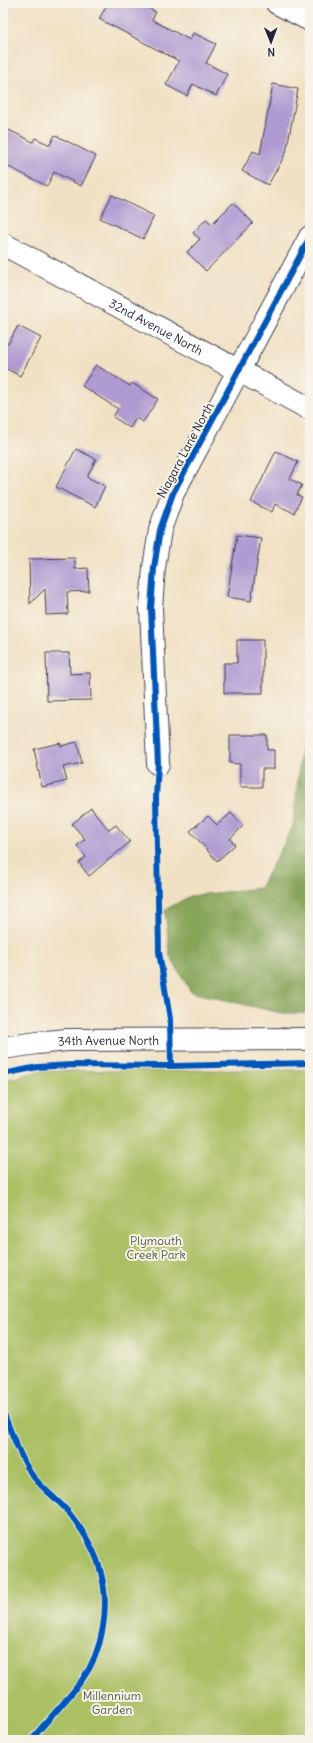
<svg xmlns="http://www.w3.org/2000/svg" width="313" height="1743" viewBox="0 0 313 1743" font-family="Delius,sans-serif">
<rect width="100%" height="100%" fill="#f7f3e8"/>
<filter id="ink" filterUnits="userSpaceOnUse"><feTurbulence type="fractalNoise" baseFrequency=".025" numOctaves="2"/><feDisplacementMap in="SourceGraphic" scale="8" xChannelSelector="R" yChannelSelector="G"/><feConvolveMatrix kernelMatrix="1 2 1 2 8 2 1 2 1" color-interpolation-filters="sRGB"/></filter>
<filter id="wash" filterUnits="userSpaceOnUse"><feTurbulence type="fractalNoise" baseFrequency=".012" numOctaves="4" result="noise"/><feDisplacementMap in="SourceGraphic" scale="16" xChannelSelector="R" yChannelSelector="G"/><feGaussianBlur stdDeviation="0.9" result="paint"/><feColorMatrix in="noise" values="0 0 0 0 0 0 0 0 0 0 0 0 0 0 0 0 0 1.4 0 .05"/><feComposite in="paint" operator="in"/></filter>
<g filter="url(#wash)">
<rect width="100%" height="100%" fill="#f1e1c4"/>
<path fill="#abbf64" stroke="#667050" d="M310,1070V1740H3V1081L40,1071Z"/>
<path fill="#88a65a" stroke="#55644a" d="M310,743V1013H281L191,992L170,956L165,910L190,896L260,888L293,827L301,749Z"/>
<g id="blocks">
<g fill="#af9bd2">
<path d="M108,3H138L156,12L152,20L190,40L193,33L216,44L206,63L227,74L216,96L193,84L187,96L166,85L179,61L99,19Z"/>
<path d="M273,84L298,89L286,153L268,185L242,171L253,151L260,154Z"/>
<path d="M3,127L33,142L35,138L50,145L55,135L96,156L81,186L54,172L47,186L3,164Z"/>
<path d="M112,195L154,216L143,239L100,218Z"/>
<path d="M233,203L253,223L206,271L187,252L200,239L193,233L206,219L212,224Z"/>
<path d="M18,326L41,338L20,376L3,367V341L8,344Z"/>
<path d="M96,365L130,386L132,383L158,399L143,422L136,418L130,428L113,417L118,409L82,386Z"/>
<path d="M76,449L96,459L87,477L105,486L95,507L56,487Z"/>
<path d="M276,451L298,462L290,479L302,485L297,495L302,497L294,513L275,504L272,512L251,502Z"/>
<path d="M237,535L261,538L251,601L227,597Z"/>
<path d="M75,558V569L88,568L89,591L67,592L68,614L46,615L45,589L30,604L29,559Z"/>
<path d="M237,640H263V693H224V663H237Z"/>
<path d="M46,653H69L70,674L90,673L91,700L47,701Z"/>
<path d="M230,735H267V750H274V769H262V787H240V764L230,763Z"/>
<path d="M77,742L82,763L63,767L67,781L42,787L34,749L60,743L61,746Z"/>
<path d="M91,808L109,830L116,825L130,842L89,876L79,863L86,857L77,846L85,839L72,824Z"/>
<path d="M231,813L243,826L230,839L235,845L217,861L190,831L208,816L217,825Z"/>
</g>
</g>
</g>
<g filter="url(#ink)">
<use href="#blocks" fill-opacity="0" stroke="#413f50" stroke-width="1"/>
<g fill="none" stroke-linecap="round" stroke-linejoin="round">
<defs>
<g id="minor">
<path d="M277,3L310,20"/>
<path id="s1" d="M3,244L310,409"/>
<path d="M158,764L151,608L154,568L160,530L173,493L310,237"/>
</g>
<g id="tertiary">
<path id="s2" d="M3,1048L37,1043L67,1040L310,1039"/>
</g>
</defs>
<use href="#minor" stroke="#413f50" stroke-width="24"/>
<use href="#tertiary" stroke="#413f50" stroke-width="24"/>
<use href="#minor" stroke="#fff" stroke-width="22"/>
<use href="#tertiary" stroke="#fff" stroke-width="22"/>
<defs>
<g id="cycleway">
<path d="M171,1066L170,1019L159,952L156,797L158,764L151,608L154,568L160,530L173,493L310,237"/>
<path d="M3,1074L38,1067L71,1065L171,1066L310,1063"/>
<path d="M3,1412C12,1433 19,1456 32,1475C43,1490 59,1500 70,1514C84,1532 96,1551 101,1573C110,1607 103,1651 82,1680C67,1701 47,1720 31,1740"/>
</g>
</defs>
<use href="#cycleway" stroke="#f7f3e8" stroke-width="8"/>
<use href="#cycleway" stroke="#0057b8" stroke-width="6"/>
</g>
</g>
<g text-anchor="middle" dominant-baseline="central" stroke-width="4" stroke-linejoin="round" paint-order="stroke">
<g font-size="12" fill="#22223b" stroke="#f7f3e8">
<text stroke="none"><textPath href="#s1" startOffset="174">32nd Avenue North</textPath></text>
<text transform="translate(185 450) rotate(-62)">Niagara Lane North</text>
<text stroke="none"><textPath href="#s2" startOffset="106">34th Avenue North</textPath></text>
</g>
<g font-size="12" fill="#525949" stroke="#f7f3e8">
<text x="156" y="1240">Plymouth<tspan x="156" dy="14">Creek Park</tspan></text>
<text x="112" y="1695">Millennium<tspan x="112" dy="14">Garden</tspan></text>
</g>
</g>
<rect width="313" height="1743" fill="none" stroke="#f7f3e8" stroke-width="16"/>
<g transform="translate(271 42) rotate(179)" stroke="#f7f3e8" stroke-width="3" paint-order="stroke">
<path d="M0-3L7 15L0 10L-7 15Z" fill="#22223b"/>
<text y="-6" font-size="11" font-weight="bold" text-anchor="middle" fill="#22223b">N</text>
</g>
</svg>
